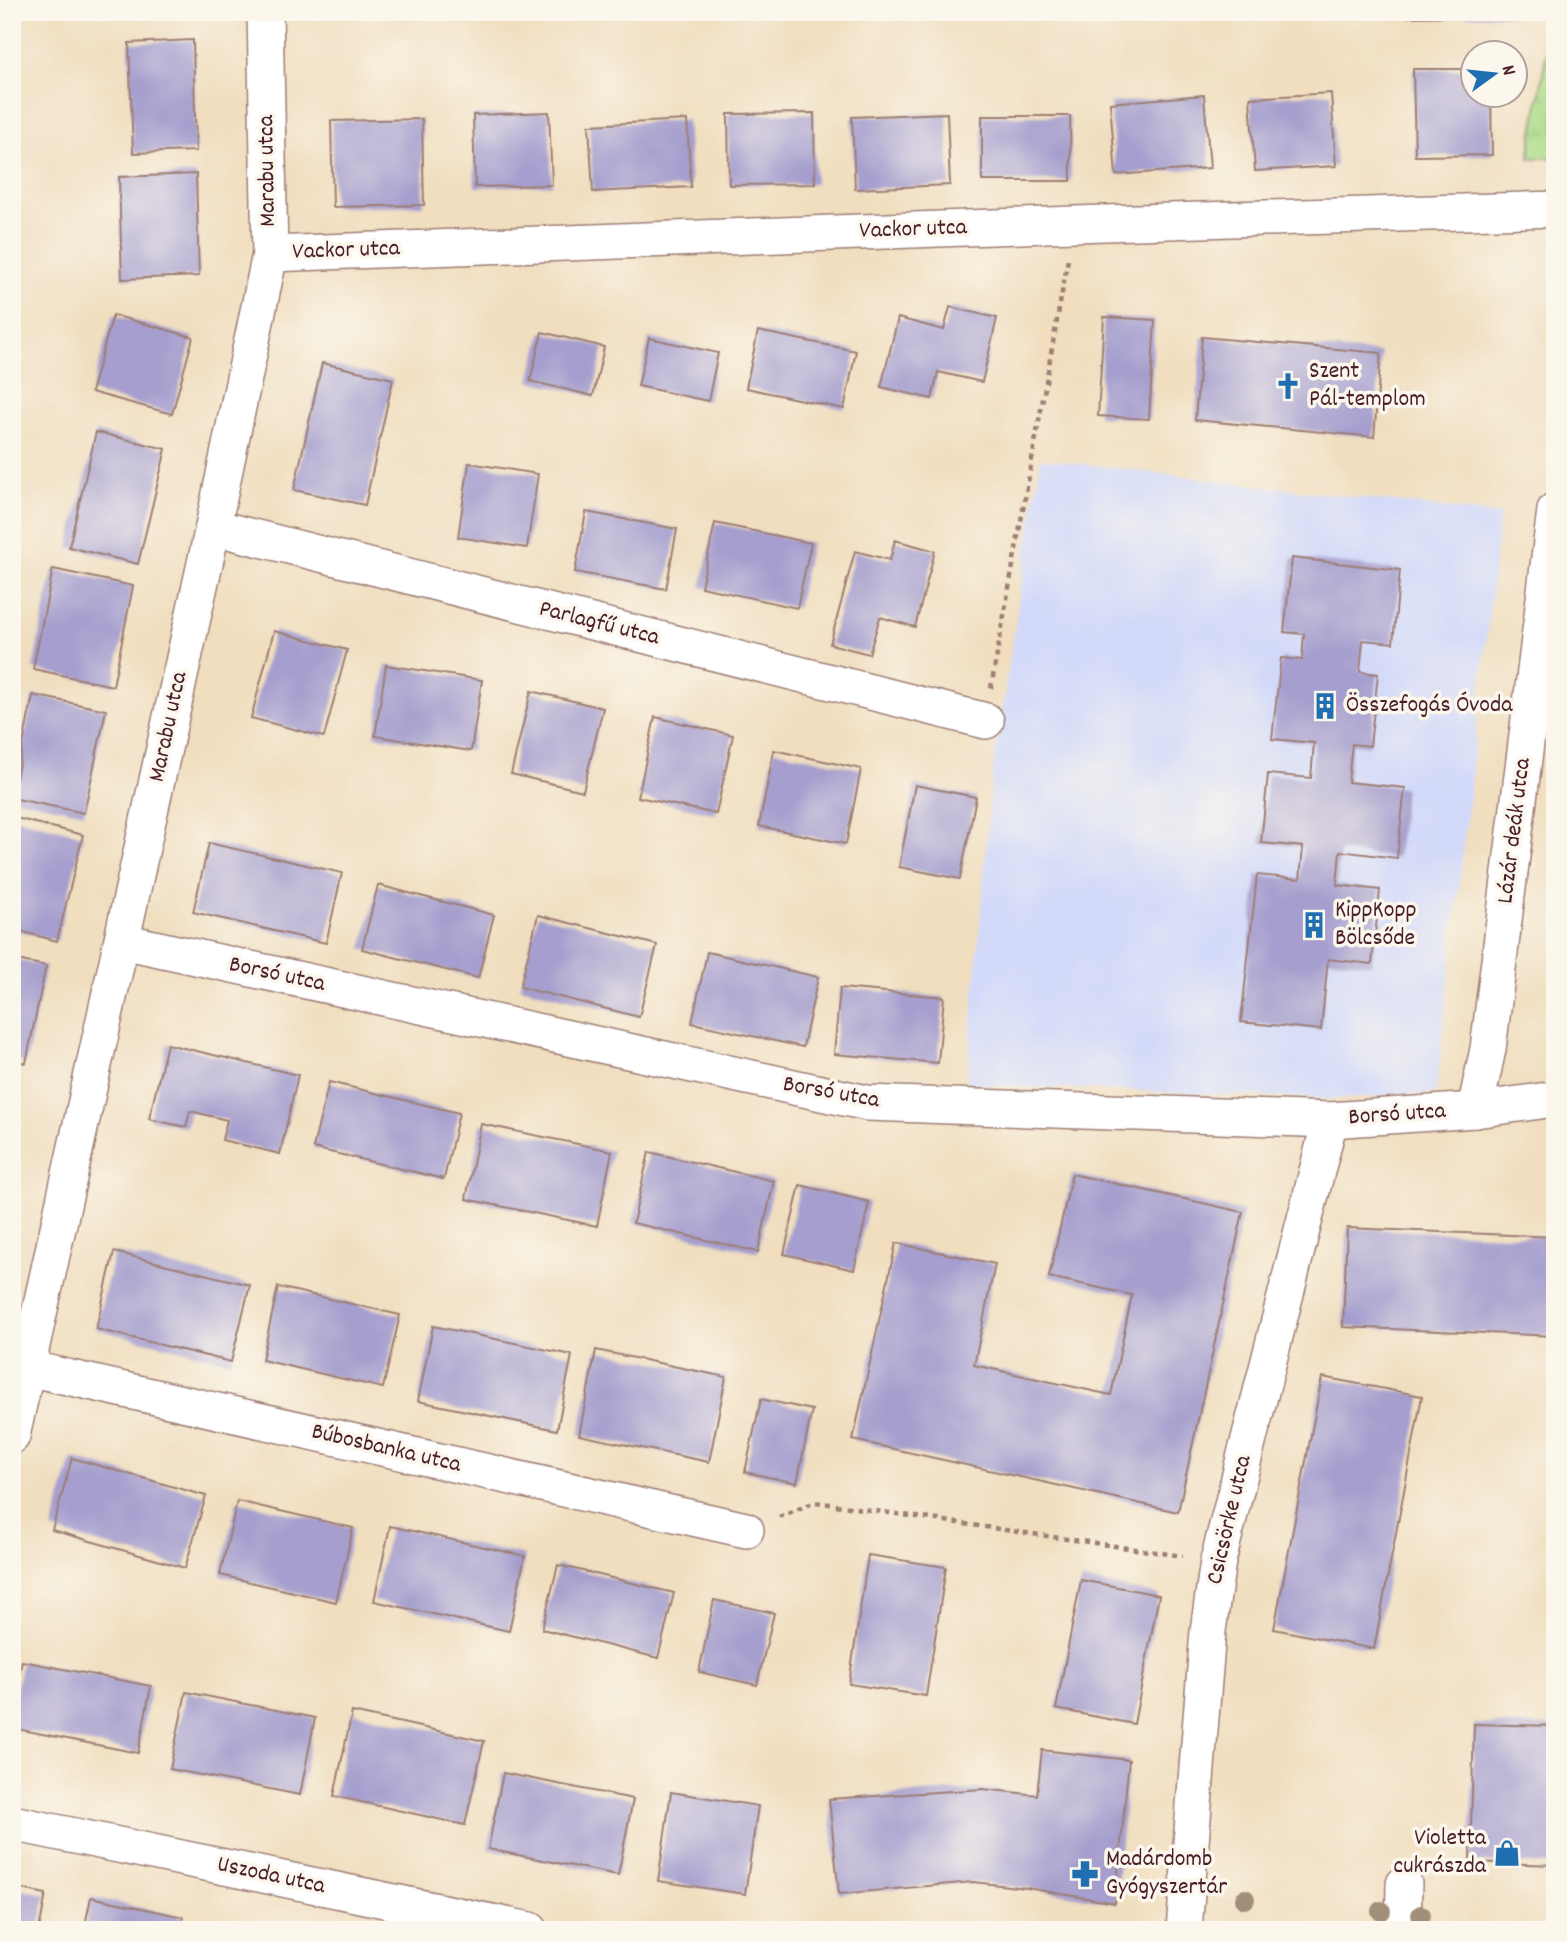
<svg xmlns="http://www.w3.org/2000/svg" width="1567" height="1942" viewBox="0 0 1567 1942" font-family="Dekko,sans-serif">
<defs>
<pattern id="grass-tufts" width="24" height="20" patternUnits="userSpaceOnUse" patternTransform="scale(1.75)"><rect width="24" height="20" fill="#acdb88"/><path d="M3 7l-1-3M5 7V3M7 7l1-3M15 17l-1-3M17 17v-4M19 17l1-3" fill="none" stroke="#96bc76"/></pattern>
</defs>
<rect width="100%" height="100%" fill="#fbf7ec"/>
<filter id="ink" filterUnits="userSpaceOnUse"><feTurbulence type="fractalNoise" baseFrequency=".0143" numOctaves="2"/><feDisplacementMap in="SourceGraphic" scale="14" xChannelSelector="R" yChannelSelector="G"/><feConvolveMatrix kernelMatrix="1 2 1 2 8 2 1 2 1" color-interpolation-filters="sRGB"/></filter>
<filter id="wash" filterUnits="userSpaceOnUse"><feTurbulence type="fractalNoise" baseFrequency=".00686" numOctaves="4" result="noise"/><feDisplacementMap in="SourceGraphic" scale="28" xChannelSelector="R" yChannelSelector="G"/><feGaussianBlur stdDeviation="1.57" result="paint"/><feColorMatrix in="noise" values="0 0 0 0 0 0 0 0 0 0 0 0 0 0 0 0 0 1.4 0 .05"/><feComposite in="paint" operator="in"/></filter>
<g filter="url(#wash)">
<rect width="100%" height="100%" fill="#f0debf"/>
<path fill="#d2d9f9" d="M1041,459L1500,515L1436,1093L1329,1099L967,1084L992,774Z"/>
<path fill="url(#grass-tufts)" stroke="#7b7d5a" stroke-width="2" d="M1554,12L1555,158H1529L1553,12Z"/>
<g id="blocks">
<g fill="#a59ece">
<path d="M1407,12H1517V15L1407,17Z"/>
<path d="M193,40L196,151L133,153L129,43Z"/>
<path d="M1413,69H1472V94H1491L1492,155L1415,156Z"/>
<path d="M1331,93L1336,166L1255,171L1250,98Z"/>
<path d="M1204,95L1210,168L1116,175L1110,103Z"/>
<path d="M549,112L552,185L475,187L473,115Z"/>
<path d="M814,113L815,184L729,185L728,114Z"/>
<path d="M947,113L950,185L855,189L852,117Z"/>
<path d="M982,116H1070L1071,181H982Z"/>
<path d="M422,119L424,205L333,207L331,121Z"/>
<path d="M687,120L691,187L593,192L589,125Z"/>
<path d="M196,174L199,276L122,279L119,177Z"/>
<path d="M950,307L997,318L982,382L938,372L932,399L881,387L898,318L944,330Z"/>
<path d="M113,315L193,337L172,414L91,392Z"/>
<path d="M1104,317L1155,320L1149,419L1098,416Z"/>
<path d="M758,331L856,351L844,409L746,388Z"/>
<path d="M542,332L604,347L593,396L530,381Z"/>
<path d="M1202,337L1381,353L1374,437L1195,420Z"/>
<path d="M649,338L718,353L708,401L638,386Z"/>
<path d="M322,363L393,379L365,505L294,490Z"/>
<path d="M96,432L166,449L138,564L69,547Z"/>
<path d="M469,463L538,474L527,548L458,537Z"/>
<path d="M586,512L677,529L666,589L575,572Z"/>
<path d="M715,523L811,543L797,608L701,587Z"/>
<path d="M895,540L935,551L915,627L880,617L869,654L830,644L855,551L890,560Z"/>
<path d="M1292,558L1400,570L1393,643L1363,640L1360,672L1378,674L1370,746L1352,744L1348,782L1405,788L1397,858L1340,851L1337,885L1380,890L1372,964L1328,959L1321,1030L1241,1022L1257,875L1300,879L1303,847L1261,843L1268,774L1311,778L1314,743L1272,739L1281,658L1302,660L1304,634L1284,632Z"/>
<path d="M53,569L133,586L113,686L33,669Z"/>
<path d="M274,631L347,650L324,737L251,718Z"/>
<path d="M386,665L482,680L471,751L375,736Z"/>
<path d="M531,691L603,708L583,791L511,774Z"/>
<path d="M33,695L106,710L84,813L12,798Z"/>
<path d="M655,717L733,735L716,814L638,797Z"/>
<path d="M774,750L861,769L846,844L759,826Z"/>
<path d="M915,785L976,797L960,879L899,867Z"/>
<path d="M12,817L83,835L57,941L12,929Z"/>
<path d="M209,843L342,873L326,943L193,912Z"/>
<path d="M378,885L494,915L478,978L362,949Z"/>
<path d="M538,915L657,945L639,1017L520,987Z"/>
<path d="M707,952L818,977L803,1047L692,1023Z"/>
<path d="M12,959L46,966L26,1063L12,1060Z"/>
<path d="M840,988L944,997L938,1063L834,1054Z"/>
<path d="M167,1044L298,1075L280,1154L222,1140L227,1120L190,1111L186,1127L149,1119Z"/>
<path d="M329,1082L459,1113L444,1179L313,1148Z"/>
<path d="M481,1124L612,1151L597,1226L466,1199Z"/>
<path d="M649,1152L774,1181L758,1252L633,1223Z"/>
<path d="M1072,1174L1243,1212L1178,1512L853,1440L896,1243L995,1264L974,1365L1111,1395L1132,1295L1049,1277Z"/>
<path d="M800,1185L869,1202L854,1270L784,1254Z"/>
<path d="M1347,1228L1555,1237V1336L1343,1327Z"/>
<path d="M114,1252L250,1285L231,1362L96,1329Z"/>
<path d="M278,1287L400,1315L383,1388L262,1360Z"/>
<path d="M433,1326L572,1355L557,1430L418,1401Z"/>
<path d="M596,1350L726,1377L709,1462L579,1435Z"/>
<path d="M1322,1377L1422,1396L1374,1649L1274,1629Z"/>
<path d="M761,1399L812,1410L797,1483L745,1472Z"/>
<path d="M72,1458L206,1496L185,1568L52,1530Z"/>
<path d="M237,1501L353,1528L336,1602L220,1575Z"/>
<path d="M390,1526L525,1556L509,1631L374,1601Z"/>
<path d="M868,1555L946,1567L926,1696L849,1684Z"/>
<path d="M558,1565L674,1593L658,1658L542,1629Z"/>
<path d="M1081,1580L1159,1595L1134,1724L1056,1709Z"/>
<path d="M714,1600L774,1613L757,1685L699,1672Z"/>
<path d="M22,1661L151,1686L138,1753L12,1728V1708Z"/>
<path d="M186,1692L315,1718L300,1795L170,1769Z"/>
<path d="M352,1712L484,1741L465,1825L334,1796Z"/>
<path d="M1474,1724L1555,1726V1865L1470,1862Z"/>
<path d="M1042,1750L1129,1760L1115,1903L1027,1888L973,1882L839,1894L829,1799L983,1789L1037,1795Z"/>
<path d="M503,1773L633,1799L618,1875L488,1849Z"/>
<path d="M671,1792L758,1806L745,1894L658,1881Z"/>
<path d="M12,1887L46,1894L39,1930H12Z"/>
<path d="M91,1897L183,1917L180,1930H84Z"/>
</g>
</g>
</g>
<g filter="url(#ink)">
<use href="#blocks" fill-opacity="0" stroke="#9d7e75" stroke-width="2"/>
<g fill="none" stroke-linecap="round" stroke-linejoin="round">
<defs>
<g id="minor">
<path d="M270,254L1074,224L1555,209"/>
<path d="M213,527L986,721"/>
<path d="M122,941L867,1103L1330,1120L1475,1110L1555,1099"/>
<path d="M1475,1110L1488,1049L1555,510"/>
<path d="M27,1368L746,1530"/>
<path d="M12,1436L213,527L270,254L265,12"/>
<path d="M12,1823L530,1930"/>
<path d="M1184,1930L1208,1631L1218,1561L1330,1120"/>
<path d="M1403,1930L1404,1884"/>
</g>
</defs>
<use href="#minor" stroke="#9d7e75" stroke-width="38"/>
<g stroke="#9d7e75" stroke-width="4.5" stroke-dasharray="5 5" stroke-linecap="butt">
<path d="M991,688L1068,259"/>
<path d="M779,1517L815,1502L1183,1556"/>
</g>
<use href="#minor" stroke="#fff" stroke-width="35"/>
</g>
<g fill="#a28f7a">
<circle cx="1245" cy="1899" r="10"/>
<circle cx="1381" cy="1911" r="10"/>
<circle cx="1421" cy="1915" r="10"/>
</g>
</g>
<defs>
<symbol id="church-bare" viewBox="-9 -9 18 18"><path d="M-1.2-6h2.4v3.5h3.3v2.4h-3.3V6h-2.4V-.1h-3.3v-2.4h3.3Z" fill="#1f6fb2" stroke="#fbf7ec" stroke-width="2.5" paint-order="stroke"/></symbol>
<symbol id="building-bare" viewBox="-9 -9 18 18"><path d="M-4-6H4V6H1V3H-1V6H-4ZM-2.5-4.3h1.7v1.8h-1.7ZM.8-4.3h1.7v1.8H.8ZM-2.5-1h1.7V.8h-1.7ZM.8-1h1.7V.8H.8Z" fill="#1f6fb2" stroke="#fbf7ec" stroke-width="2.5" paint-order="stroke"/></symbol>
<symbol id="shop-bare" viewBox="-9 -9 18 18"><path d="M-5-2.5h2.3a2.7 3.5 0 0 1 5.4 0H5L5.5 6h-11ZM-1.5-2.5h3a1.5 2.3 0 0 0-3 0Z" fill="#1f6fb2" stroke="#fbf7ec" stroke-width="2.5" paint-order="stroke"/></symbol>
<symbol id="pharmacy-bare" viewBox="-9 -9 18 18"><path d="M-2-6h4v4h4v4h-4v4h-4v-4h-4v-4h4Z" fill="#1f6fb2" stroke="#fbf7ec" stroke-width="2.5" paint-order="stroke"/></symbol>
</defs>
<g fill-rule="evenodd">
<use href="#church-bare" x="1269" y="367" width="38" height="38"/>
<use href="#building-bare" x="1306" y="687" width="38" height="38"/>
<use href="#building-bare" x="1295" y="906" width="38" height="38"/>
<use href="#shop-bare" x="1488" y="1834" width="38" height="38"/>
<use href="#pharmacy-bare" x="1066" y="1855" width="38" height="38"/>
</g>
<g text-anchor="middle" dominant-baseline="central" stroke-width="7" stroke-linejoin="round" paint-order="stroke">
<g font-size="24" fill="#4a1f2b" stroke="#fbf7ec">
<text transform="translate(268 171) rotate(-91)">Marabu utca</text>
<text transform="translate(913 230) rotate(-2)">Vackor utca</text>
<text transform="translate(346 251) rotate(-2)">Vackor utca</text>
<text transform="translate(599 624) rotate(14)">Parlagfű utca</text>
<text transform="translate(169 727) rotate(-78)">Marabu utca</text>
<text transform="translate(1515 831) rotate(-83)">Lázár deák utca</text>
<text transform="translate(277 975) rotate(12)">Borsó utca</text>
<text transform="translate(831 1093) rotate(10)">Borsó utca</text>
<text transform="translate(1397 1115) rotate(-4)">Borsó utca</text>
<text transform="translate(386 1449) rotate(13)">Búbosbanka utca</text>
<text transform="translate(1230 1520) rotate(-77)">Csicsörke utca</text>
<text transform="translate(271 1876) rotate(12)">Uszoda utca</text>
</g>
<g font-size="24" fill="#4a1f2b" stroke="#fbf7ec" text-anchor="start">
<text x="1309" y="372">Szent<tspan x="1309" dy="28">Pál-templom</tspan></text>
<text x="1346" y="706">Összefogás Óvoda</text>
<text x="1335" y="911">KippKopp<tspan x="1335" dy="28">Bölcsőde</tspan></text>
<text x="1486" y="1839" text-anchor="end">Violetta<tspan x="1486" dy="28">cukrászda</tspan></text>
<text x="1106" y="1860">Madárdomb<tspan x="1106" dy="28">Gyógyszertár</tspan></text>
</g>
</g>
<rect width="1567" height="1942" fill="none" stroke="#fbf7ec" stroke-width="42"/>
<g transform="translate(1494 74) rotate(75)"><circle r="33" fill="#fbf7ec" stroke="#b4a19f" stroke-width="2"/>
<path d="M0-5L12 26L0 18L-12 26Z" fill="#1f6fb2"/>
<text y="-10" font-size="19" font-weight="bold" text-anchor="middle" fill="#4a1f2b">N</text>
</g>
</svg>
